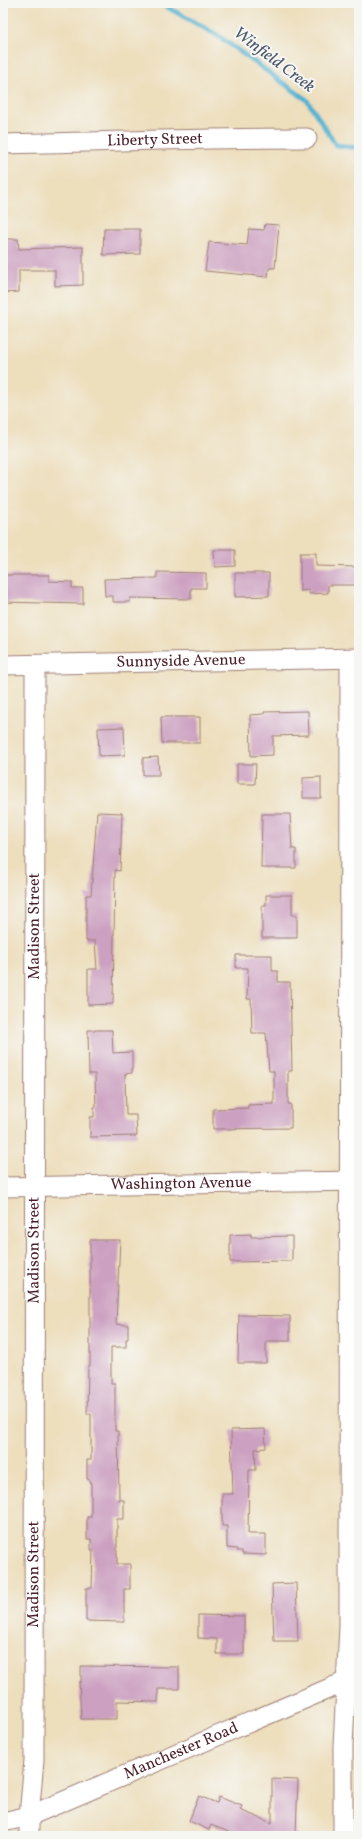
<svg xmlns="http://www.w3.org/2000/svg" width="362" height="1839" viewBox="0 0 362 1839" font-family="Vollkorn,serif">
<rect width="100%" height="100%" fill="#f6f6f2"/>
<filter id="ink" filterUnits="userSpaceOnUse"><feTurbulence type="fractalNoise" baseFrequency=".025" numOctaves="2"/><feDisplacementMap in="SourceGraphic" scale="8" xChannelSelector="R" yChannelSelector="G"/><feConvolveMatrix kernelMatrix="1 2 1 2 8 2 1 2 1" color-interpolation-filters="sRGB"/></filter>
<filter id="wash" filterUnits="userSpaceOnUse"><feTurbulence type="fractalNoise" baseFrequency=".012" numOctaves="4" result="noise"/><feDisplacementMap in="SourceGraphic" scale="16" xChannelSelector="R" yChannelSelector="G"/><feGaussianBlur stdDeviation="0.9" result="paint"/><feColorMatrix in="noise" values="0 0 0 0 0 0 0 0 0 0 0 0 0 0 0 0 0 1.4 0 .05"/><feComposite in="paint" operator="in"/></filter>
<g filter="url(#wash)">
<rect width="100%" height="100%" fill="#eddebc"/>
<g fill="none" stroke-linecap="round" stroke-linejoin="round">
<path stroke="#51b1cf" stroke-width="5" d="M160,3L217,35L307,100L336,145L359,148"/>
</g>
<g id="blocks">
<g fill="#cca0c1">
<path d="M265,224L279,225L275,268H269L268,277L205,271L209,242L247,245L249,229L264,230Z"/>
<path d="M104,229H140V254L103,255Z"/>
<path d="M3,239H18L19,249L83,247V285L55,286V270H19V292L3,293Z"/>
<path d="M214,550H235V566L215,567Z"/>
<path d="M300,553H316V566L359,567V585H328V593L309,594V590L300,591Z"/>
<path d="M157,572L206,573V588H191V599L130,598V602H113V596H105L104,579L157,578Z"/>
<path d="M235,573H269V596L235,597Z"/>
<path d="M3,575H49V581L72,582V588H83V604L3,602Z"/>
<path d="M308,711L309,735L273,736V755L251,756L250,715L264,714V712Z"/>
<path d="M161,717H200V743H162Z"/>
<path d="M124,727L125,755L99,756L98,728Z"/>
<path d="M158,757L159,775H143V758Z"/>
<path d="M237,764H256L255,784H237Z"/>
<path d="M321,777V798H303V778Z"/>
<path d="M97,812L122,813L120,871L115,870L113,1004L88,1005V969H97L95,941H86V895H91Z"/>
<path d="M262,814H290L292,849H296V868H261Z"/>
<path d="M266,895H292V915H297V938H262V905H266Z"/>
<path d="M236,955H272V971H278V982H290L292,1071H288V1104H291V1128L213,1129V1109L248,1108V1105L274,1104V1071H269L266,1033H252L251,999H247L248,968H236Z"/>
<path d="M88,1030H112L113,1053L132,1052V1073L125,1074L126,1115H136L137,1136L90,1137V1117H94V1107H96L95,1074H89Z"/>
<path d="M251,1234V1237L292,1236V1261L230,1262V1235Z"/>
<path d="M90,1240H120L116,1324L128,1325V1339H126V1347H111V1383H115V1431H118L119,1500H124V1519H117V1564H130V1589H124V1622L86,1621V1588H92L93,1550H91V1539H87V1517H91V1484L90,1480L87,1479V1460H91V1414H87L88,1366H90Z"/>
<path d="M239,1315L290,1316V1341H266V1363H238Z"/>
<path d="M265,1429L266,1448L255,1449L256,1470H249L248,1534H266V1555L242,1554V1551H237V1549L227,1548V1526H222V1494H233L231,1430Z"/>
<path d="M296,1583L298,1641H274L272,1584Z"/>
<path d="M198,1615L244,1616V1654H217V1639L198,1638Z"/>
<path d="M81,1666L179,1667V1689H158V1702L117,1701V1719H81L79,1682H81Z"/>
<path d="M272,1779L298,1780L296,1833L302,1836H239L211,1825L209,1830L189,1821L199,1796L217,1803L219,1797L242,1806L240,1810L272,1823Z"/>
</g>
</g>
</g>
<g filter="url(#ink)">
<use href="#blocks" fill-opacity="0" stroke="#9c7e74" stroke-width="1"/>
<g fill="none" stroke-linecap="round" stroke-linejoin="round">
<defs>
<g id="street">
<path id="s1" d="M3,144C105,142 206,138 307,138"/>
<path id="s2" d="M3,665L359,658"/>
<path id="s3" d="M3,1187L359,1181"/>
<path id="s4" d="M3,1822L29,1816L356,1677"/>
<path id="s5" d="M29,1836V1816L34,1760L35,665"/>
<path d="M343,1836V1746L349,1626L350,659"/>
</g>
</defs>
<use href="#street" stroke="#9c7e74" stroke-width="21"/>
<use href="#street" stroke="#fff" stroke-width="19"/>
</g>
</g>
<g text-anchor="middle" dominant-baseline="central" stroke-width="4" stroke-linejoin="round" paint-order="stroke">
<g font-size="16" fill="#4a1f2b" stroke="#f6f6f2">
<text stroke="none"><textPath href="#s1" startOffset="152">Liberty Street</textPath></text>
<text stroke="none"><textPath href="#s2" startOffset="178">Sunnyside Avenue</textPath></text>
<text stroke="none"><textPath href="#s5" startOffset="910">Madison Street</textPath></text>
<text stroke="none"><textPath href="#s3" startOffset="178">Washington Avenue</textPath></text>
<text stroke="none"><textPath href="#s5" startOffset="586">Madison Street</textPath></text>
<text stroke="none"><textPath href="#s5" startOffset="262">Madison Street</textPath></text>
<text stroke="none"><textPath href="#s4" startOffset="192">Manchester Road</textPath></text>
</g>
<g font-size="17" font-style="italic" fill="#4d596d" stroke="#f6f6f2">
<text transform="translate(274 60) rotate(37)">Winfield Creek</text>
</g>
</g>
<rect width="362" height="1839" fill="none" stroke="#f6f6f2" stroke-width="16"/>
</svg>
